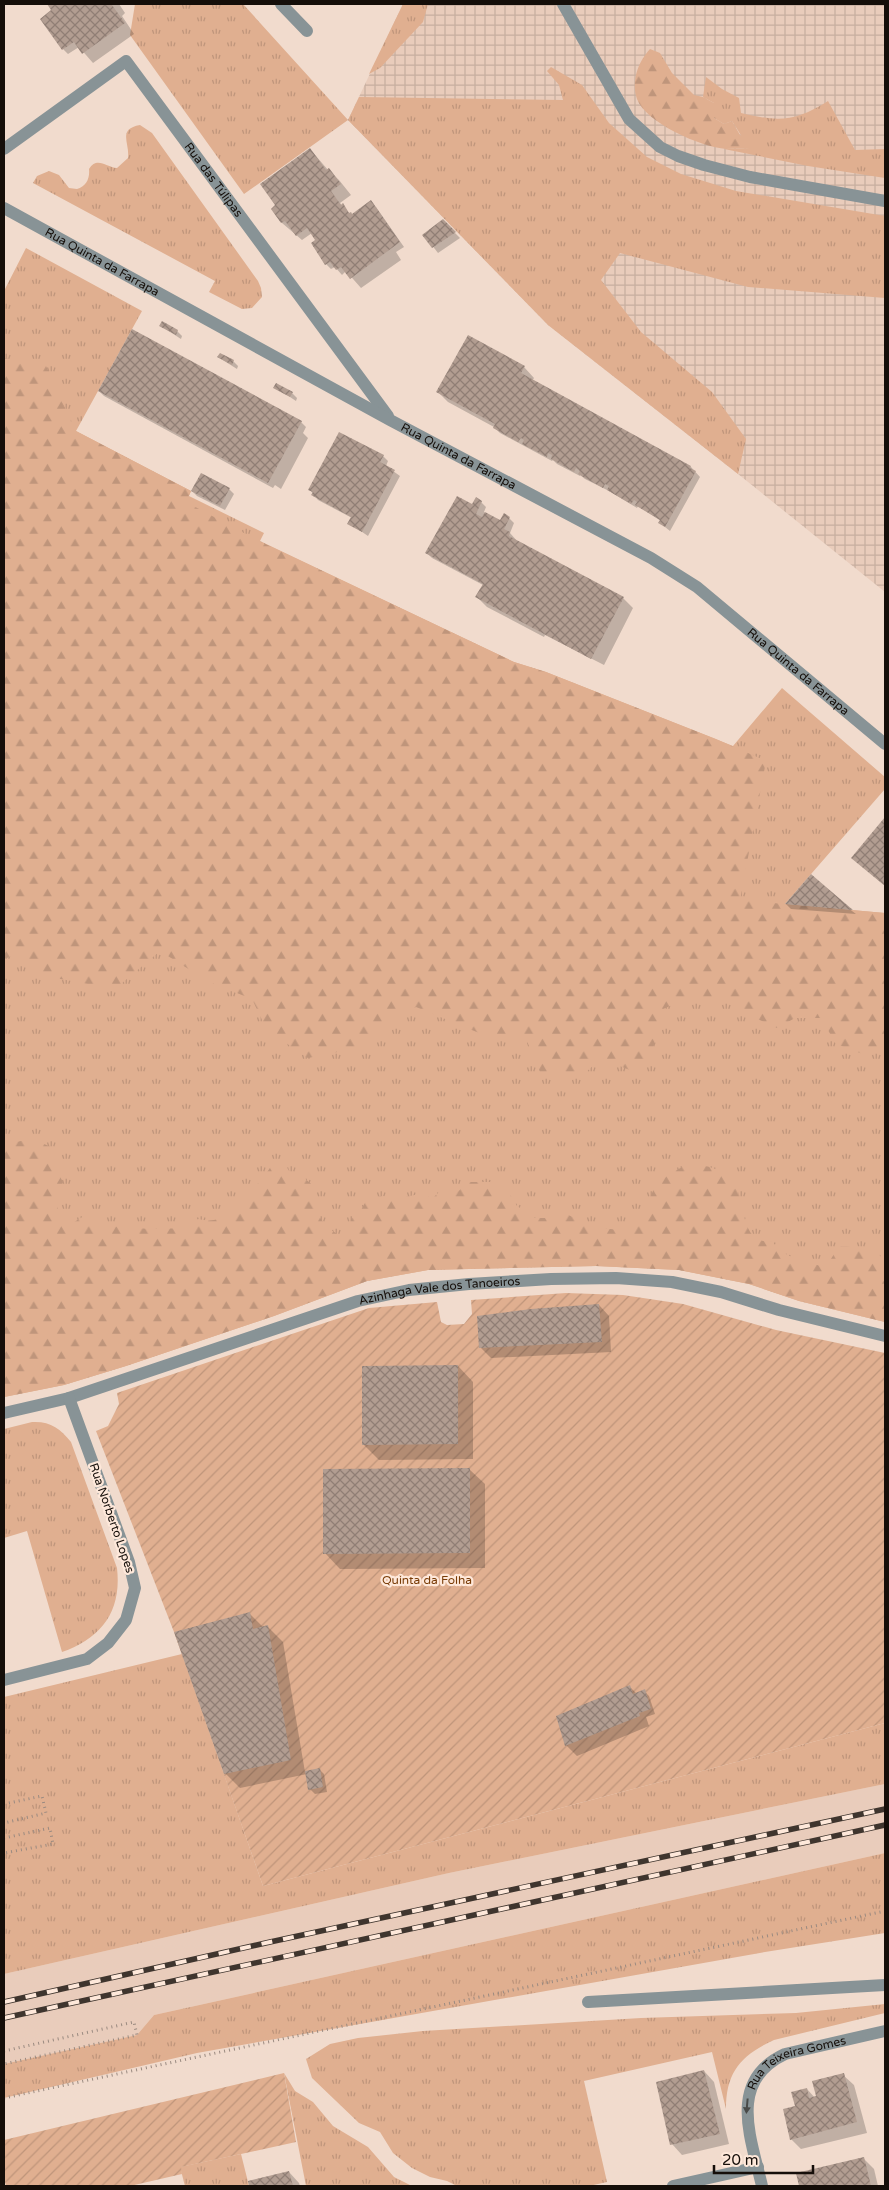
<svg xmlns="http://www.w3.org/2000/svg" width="889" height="2190" viewBox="0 0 889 2190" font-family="'Varela Round',sans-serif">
<defs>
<pattern id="industrial-grid" width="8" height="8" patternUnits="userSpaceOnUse" patternTransform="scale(1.25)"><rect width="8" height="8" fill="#e9ccbb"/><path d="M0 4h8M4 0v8" fill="none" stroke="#c7ae9f"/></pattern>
<pattern id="grass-tufts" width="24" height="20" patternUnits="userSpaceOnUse" patternTransform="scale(1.25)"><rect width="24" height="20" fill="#e0af90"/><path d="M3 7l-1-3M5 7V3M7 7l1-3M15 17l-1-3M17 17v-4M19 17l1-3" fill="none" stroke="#bf957b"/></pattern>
<pattern id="forest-firs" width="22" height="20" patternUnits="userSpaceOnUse" patternTransform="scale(1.25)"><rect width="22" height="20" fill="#e0af90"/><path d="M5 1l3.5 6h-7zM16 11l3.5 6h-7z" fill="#bf957b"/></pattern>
<pattern id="garden-furrows" width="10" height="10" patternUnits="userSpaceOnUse" patternTransform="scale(1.25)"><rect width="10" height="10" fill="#e0af90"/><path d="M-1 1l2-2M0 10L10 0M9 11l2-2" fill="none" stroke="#bf957b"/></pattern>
<pattern id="building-cross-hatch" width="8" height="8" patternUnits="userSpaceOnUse" patternTransform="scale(1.25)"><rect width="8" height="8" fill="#b29d91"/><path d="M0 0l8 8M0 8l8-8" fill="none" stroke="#907e75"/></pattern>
</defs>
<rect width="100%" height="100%" fill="#f1dbcd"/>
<path fill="#e9ccbb" d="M885,1784V1853L154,2015L137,2035L4,2064V1974L449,1873Z"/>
<path fill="url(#industrial-grid)" d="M403,4H885V592L738,474L548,325L348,120Z"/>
<g fill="url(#grass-tufts)">
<path d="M135,4H243L348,120L359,97L563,100L559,85L547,71L551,67L582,85L609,123L647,157L681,174L736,191L885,216V298L748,287L620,253L601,280L641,332L712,392L746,439L738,474L548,325L348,120L244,194L130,35Z"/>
<path d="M403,4H428L423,22L380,68L369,74Z"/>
<path d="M706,77L722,89L739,98L741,113C778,122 795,122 828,101L855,150L885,149V178L808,166L724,149L749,148L732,121L724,124L714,118V103L703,97Z"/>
<path d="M140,125L152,133L258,281L261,288L262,297L252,308L242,309L209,292L215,281L33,183L37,176L49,171L59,175L69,188L77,189C86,186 90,179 89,169C97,156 106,167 117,168L128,158C130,143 117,129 140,125Z"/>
<path d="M26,248L142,311L76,431L191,491L189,496L264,533L260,541L514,662L546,672L733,746L782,688L885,777V789L785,904L885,913V1322L799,1301L749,1284L679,1270L596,1266L428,1270L367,1281L274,1316L126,1366L64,1385L4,1397V291Z"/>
<path d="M32,1422C50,1421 60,1428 71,1442L117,1568C122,1612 101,1638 62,1652L27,1531L4,1538V1429Z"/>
<path d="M182,1654L263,1886L885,1723V1784L449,1873L4,1974V1697Z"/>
<path d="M885,1853V1933L765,1952L197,2053L4,2098V2064L137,2035L154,2015Z"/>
<path d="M885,2004V2013L774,2040C741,2055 726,2072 726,2109L712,2052L584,2081L607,2182L589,2186H457L447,2181L430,2177L412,2168L393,2153L380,2132L359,2123L312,2078L306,2059L330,2044L358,2038L423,2031L641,2018L796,2013Z"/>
<path d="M284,2073L295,2091L313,2102L333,2126L368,2147L394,2177L412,2186H306Z"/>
<path d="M241,2154L249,2186H185L180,2167Z"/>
</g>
<g fill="url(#forest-firs)">
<path d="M650,49L660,53L672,73L694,95L703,97L714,103V118L724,124L732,121L740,135L751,139L749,148C741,148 733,149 726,149C701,147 646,123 637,99C631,81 638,62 650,49Z"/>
<path d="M4,358L46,366L76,431L191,491L186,502L259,541L514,662L546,672L716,739L766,761L740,900L885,913V1046L868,1056L836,1044L821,1018H795L777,1028L747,1014L725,997L687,999L663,1009L649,1064L632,1071L601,1058L581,1077L540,1072L524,1034L484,1035L416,1007L379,1028L357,1048L308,1058L267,1030L252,999L209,982L160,951L115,989L39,975L12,956L4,959Z"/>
<path d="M33,1139L53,1148C57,1159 56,1172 63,1182L57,1200L58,1215L71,1224L84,1216L95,1223C104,1220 110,1225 118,1227C128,1229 181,1230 189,1226C192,1225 195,1221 198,1219C203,1220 209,1221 214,1220C231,1216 264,1179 273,1163L286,1166L291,1174L304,1178L316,1188C313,1211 320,1225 341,1236L350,1230L351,1219L360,1212L366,1201L380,1196L401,1198L419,1194L433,1198L441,1190L457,1192L470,1182H490L506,1188L517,1206L535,1218H547L560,1211C587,1224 618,1240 646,1220C648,1204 650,1189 663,1179C677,1169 688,1162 705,1166C715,1168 725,1172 732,1180C747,1198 738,1246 772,1241C785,1259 805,1262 826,1267L839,1246C856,1248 862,1244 879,1252L882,1264L876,1277L885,1282V1322L799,1301L749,1284L679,1270L596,1266L428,1270L367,1281L274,1316L126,1366L64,1385L4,1397V1144Z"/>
</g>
<g fill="url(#garden-furrows)">
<path d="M566,1293L623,1295L683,1304L776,1330L885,1353V1723L263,1886L174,1632L96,1431L108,1426L119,1404L117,1393L369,1308L437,1302L441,1322L447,1325L464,1324L472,1314L471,1300Z"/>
<path d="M284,2073L296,2142L181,2167L182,2174L130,2186H6L4,2178V2140Z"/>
</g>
<g fill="#0003">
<path d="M48,4H119L125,13L122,16L134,34L93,63L79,47L68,54L63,49L42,19L53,11Z"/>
<path d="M310,149L328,170L339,180L351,195L340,203L350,214L353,215L376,207L404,247L396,252L401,260L361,288L346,271L342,275L335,267L331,269L326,264L312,244L317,241L312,233L302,240L282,223L273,209Z"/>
<path d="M443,221L460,238L438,253L424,235Z"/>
<path d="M161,326L177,331L182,336L181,339Z"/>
<path d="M218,357L233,361L238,366L237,369Z"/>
<path d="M524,367L534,378L532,381L691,467L700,477L670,531L660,523L661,521L638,506L637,508L609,491L585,479L580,475V476L557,464L553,460L552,461L500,433L494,427L448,402L438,392Z"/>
<path d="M275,387L292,393L297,398L296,401Z"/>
<path d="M99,391L301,422L306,427L303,433L308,438L281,489L275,485L273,488L104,396Z"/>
<path d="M383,456L388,461L386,466L400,476L368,536L349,523L352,518L318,500L310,490Z"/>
<path d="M229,489L234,494L225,510L197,496L192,491Z"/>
<path d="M481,502L486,507L484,512L500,522L509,518L514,523L510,533L518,542L623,598L633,608L604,665L545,635L544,637L487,607L477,597L483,585L432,558L427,553L472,506Z"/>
<path d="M885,819V886L853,858Z"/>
<path d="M811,876L852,911L856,914L791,909L786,904Z"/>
<path d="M599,1305L609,1316L611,1352L491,1358L480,1347Z"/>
<path d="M458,1366L473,1382V1459L379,1460L363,1444Z"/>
<path d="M469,1469L485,1484V1568L340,1569L325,1553Z"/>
<path d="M249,1613L264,1628L268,1627L283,1642L305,1772L319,1769L324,1774L327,1792L315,1794L310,1789L307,1774L240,1788L225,1773Z"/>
<path d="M630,1687L637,1694L644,1691L649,1696L655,1714L646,1717L649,1726L577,1756L566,1745Z"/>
<path d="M704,2071L714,2082L729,2144L682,2155L672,2144Z"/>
<path d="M843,2075L854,2085L867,2133L801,2149L791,2139L796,2106L807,2089L815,2098Z"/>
<path d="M863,2158L874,2169L878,2186H800L797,2174Z"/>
<path d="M289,2172L299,2183L300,2186H250V2182Z"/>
</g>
<g fill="url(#building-cross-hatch)">
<path d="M47,4H114L112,5L125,23L82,54L74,42L62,50L40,19L51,10Z"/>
<path d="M310,148L326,170L329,168L341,184L331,191L341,205L343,203L349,213L351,212L352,214L371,200L400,242L350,279L341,267L336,270L330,262L325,265L311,243L315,240L307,228L296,236L285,221L281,223L271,209L275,205L260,184Z"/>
<path d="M443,219L456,232L432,248L422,235Z"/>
<path d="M162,321L178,330L176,335L159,326Z"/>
<path d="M132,329L302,421L268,483L98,391Z"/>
<path d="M468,335L525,366L521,373L691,466L690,468L696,471L665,527L658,523L660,520L635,505L637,502L634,500L631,504L607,490L609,486L605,484L603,488L578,474L580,471L576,468L574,472L551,459L552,455L548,453L547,457L522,444L524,440L521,438L518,442L493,428L495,424L436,392Z"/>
<path d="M220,353L234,360L232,365L217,357Z"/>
<path d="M276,383L293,392L290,397L273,388Z"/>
<path d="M339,432L384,455L380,462L395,470L362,532L347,524L351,517L311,495L313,492L308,490Z"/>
<path d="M201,473L230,488L220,506L191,491Z"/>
<path d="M457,496L472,504L476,497L482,501L476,514L482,517L485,512L500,520L504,513L510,517L504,529L510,532L509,536L624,597L591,659L475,597L483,584L425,553Z"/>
<path d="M885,817V886L851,858Z"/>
<path d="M811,874L826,887L853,910L785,904Z"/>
<path d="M599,1304L602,1342L479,1348L477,1316L531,1309Z"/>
<path d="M458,1365V1444L362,1445V1366Z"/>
<path d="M470,1468V1553L323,1554V1469Z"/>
<path d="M250,1612L253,1629L268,1625L291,1760L224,1774L174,1632Z"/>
<path d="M630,1685L633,1694L645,1689L651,1709L639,1713L640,1716L565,1746L556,1716Z"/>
<path d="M320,1768L323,1787L308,1790L305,1771Z"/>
<path d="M704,2070L720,2134L670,2145L656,2082Z"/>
<path d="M844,2073L857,2122L790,2140L783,2109L795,2106L791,2092L807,2088L809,2098L816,2096L812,2081Z"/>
<path d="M864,2157L871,2186H799L796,2173Z"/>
<path d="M289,2171L293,2186H249L248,2181Z"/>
</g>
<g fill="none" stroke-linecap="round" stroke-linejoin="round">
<g stroke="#9a8a80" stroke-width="3" stroke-dasharray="1 4" stroke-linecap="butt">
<path d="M4,1804L42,1796L46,1813L4,1823"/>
<path d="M4,1838L50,1828L53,1844L4,1853"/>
<path d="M4,2051L134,2022L137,2035L4,2064"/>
<path d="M4,2098L885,1911"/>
</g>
<g stroke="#889396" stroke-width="12">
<path d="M281,4L307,31"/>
<path d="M563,4L629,119L660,147L678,156L704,165L750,177L885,201"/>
<path d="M588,2002L885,1985"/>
</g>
<g stroke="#889396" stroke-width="12">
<path id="s1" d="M4,149L126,61L388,416"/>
<path id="s2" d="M4,208L390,420L651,558L697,587L885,744"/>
<path id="s3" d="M4,1413L69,1398L358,1301L409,1290L469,1284L551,1279L616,1278L672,1282L721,1292L779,1310L885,1336"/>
<path d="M4,1680L87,1659L108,1643L126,1620L135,1588L129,1562L69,1398"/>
<path d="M673,2186L758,2167"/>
<path id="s4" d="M762,2186C751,2138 727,2081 785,2054L885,2031"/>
</g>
<defs>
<g id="rail">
<path d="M4,2002L270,1942L885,1809"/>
<path d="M4,2018L885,1825"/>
</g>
</defs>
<use href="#rail" stroke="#3f352e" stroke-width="5.5"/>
<use href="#rail" stroke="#fee8da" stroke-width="4" stroke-dasharray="11" stroke-linecap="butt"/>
</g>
<defs><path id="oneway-solid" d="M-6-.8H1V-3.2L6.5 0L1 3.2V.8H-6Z" transform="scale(1.25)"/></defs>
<use fill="#494a48" href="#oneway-solid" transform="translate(747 2106) rotate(95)"/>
<g text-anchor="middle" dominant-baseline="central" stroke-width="4.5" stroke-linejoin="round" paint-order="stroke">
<g font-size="12" fill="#150e09" stroke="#fee8da">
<text stroke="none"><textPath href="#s1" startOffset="298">Rua das Túlipas</textPath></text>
<text stroke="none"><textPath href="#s2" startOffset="112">Rua Quinta da Farrapa</textPath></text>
<text stroke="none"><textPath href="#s2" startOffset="518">Rua Quinta da Farrapa</textPath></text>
<text stroke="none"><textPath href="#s2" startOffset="922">Rua Quinta da Farrapa</textPath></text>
<text stroke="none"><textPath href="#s3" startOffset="454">Azinhaga Vale dos Tanoeiros</textPath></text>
<text transform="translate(112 1518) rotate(71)">Rua Norberto Lopes</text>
<text stroke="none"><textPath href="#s4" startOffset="155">Rua Teixeira Gomes</textPath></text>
</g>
<g font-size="12" fill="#793c07" stroke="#fee8da">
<text x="427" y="1580">Quinta da Folha</text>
</g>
</g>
<rect width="889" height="2190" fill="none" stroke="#150e09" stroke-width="10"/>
<path d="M714 2165v8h99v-8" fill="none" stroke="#150e09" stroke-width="2.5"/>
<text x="722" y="2165" font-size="15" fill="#150e09" stroke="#fee8da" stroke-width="4" paint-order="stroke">20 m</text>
</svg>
